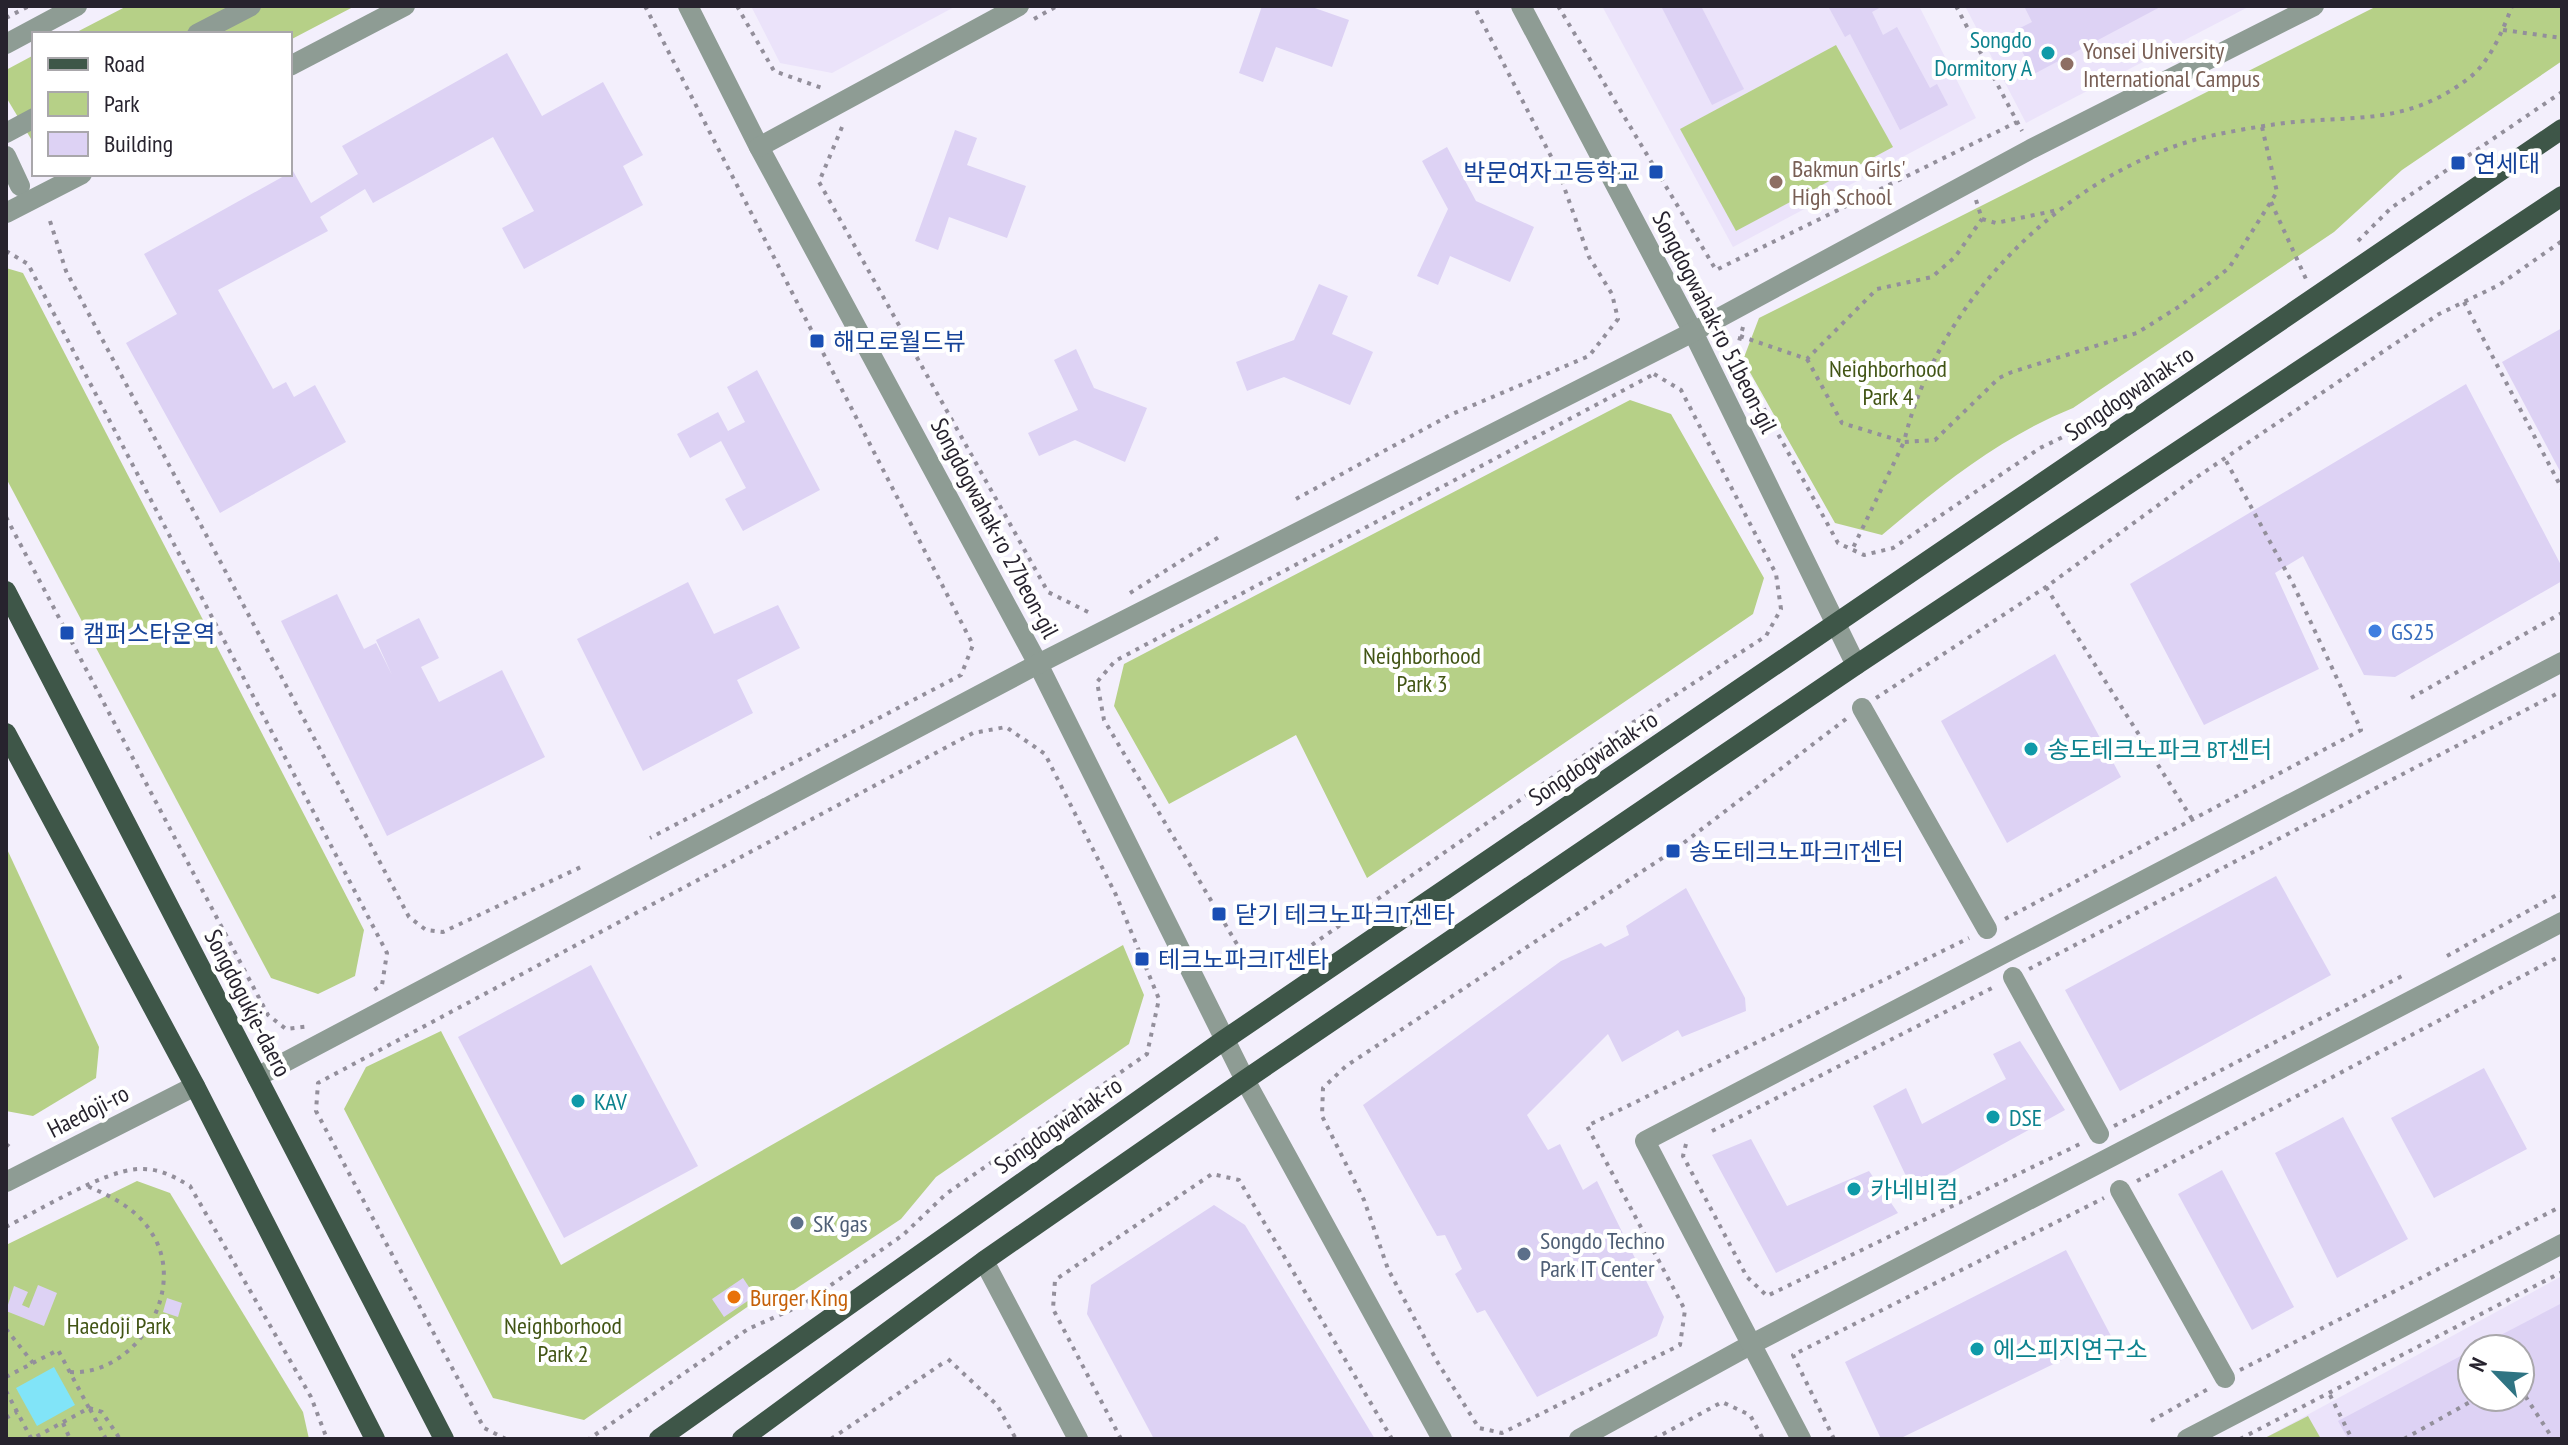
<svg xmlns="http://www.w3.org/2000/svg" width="2568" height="1445" viewBox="0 0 2568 1445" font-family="'PT Sans Narrow','Noto Sans KR',sans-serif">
<rect width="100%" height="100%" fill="#f3effc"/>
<g fill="#ebe3fa" fill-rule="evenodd">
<path d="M751,6H956L832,73L780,63Z"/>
<path d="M1602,6H1919L1976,118L1733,247Z"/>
<path d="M1965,6H2250L2026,123Z"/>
<path d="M2562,1276V1439H2263ZM2472,1349H2520V1397H2472Z"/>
</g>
<g fill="#b6d087">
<path d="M127,6H355L290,40V34H73Z"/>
<path d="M2377,6H2562V61L2402,170L2334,232L2073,408C2001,437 1941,485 1882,535L1835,523L1743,360L1759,318Z"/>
<path d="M1836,45L1893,147L1736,231L1680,129Z"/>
<path d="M34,55V144L6,97V70Z"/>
<path d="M6,268L23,273L364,930L355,976L318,994L271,978L6,478Z"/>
<path d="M1630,400L1671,414L1764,578L1753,614L1367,878L1296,735L1169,804L1114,706L1124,664Z"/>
<path d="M6,847L99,1047L96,1078L33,1116L6,1111Z"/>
<path d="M1123,945L1144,995L1129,1044L936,1177L901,1219L788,1294L753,1303L584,1420L493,1398L344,1109L366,1067L441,1031L561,1265Z"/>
<path d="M137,1181L170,1193L303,1412L309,1439H6V1245Z"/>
<path d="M2308,1416L2321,1439H2263Z"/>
</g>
<path fill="#81e4f8" d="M54,1367L75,1405L37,1426L16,1388Z"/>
<g fill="#ddd2f4">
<path d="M1262,6H1309L1349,20L1332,67L1276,47L1263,82L1239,73Z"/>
<path d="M1661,6H1701L1744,89L1712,105Z"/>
<path d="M1828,6H1883L1872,12L1883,35L1897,27L1930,88L1937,84L1948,105L1900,130L1850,34L1845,37Z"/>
<path d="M2024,6H2162L2034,74L2012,32L2032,22Z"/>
<path d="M507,53L542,116L603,82L643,155L623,166L643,205L524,269L502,228L534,211L493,137L373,203L365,189L320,217L328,231L218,290L273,389L286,382L294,397L315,385L346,442L220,513L126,343L177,314L144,254L293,171L311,203L358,174L342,146Z"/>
<path d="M955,130L977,138L967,165L1026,186L1007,238L949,217L938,250L915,241Z"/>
<path d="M1447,147L1476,201L1534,227L1510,282L1450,256L1438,285L1417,276L1448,209L1422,161Z"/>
<path d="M1319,284L1348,296L1332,334L1373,352L1350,405L1284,377L1247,391L1236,362L1294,340Z"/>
<path d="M2562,328V475L2502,362Z"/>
<path d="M1076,349L1094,388L1147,408L1125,462L1075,440L1039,456L1028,433L1078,410L1054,360Z"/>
<path d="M757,370L820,490L743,531L725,499L746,488L721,441L690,458L677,434L718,412L728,431L745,422L727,387Z"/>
<path d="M2466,384L2562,567V581L2395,677L2364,675L2303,556L2275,573L2319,669L2204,725L2130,584Z"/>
<path d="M688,582L714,634L778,605L800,648L737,680L753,713L643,771L577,639Z"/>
<path d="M337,594L364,649L376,643L392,675L376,640L419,618L439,658L421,667L439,702L502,670L545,757L387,836L281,621Z"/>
<path d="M2055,654L2121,777L2007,843L1941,721Z"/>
<path d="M2276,876L2331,975L2120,1091L2065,990Z"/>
<path d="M1686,888L1745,998L1746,1011L1682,1037L1678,1030L1622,1062L1608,1034L1527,1115L1548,1150L1560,1144L1583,1190L1597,1181L1664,1317L1657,1336L1537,1397L1485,1310L1477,1313L1455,1274L1462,1269L1445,1235L1437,1236L1363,1105L1561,961L1601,943L1605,947L1629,935L1626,926Z"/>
<path d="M591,965L698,1166L564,1238L458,1037Z"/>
<path d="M2020,1041L2065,1110L1914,1193L1873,1106L1906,1088L1922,1124L2006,1079L1993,1054Z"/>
<path d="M2484,1068L2527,1149L2434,1198L2391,1118Z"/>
<path d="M2343,1117L2408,1239L2337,1278L2275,1153Z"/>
<path d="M1751,1139L1787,1206L1869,1171L1898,1213L1776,1273L1712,1155Z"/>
<path d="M2222,1170L2294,1307L2252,1330L2178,1194Z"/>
<path d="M1214,1205L1245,1225L1375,1439H1154L1087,1314L1091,1285Z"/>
<path d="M2066,1250L2111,1336L1899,1439H1881L1845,1362Z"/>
<path d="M743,1278L755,1296L724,1317L712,1299Z"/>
<path d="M38,1285L57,1293L44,1326L6,1311L14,1286L28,1292L22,1305L29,1308Z"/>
<path d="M167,1298L182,1303L178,1317L163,1312Z"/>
<path d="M2562,1303V1439H2348L2338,1421L2472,1350V1397H2520V1349H2474Z"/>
</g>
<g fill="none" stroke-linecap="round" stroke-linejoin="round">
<g stroke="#938f9b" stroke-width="4" stroke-dasharray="4 6" stroke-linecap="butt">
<path d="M645,6L973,645L961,675L650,838"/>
<path d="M737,6L774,71L822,88"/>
<path d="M1558,6L1716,270L2017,122"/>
<path d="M1956,6L2022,131"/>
<path d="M6,18L29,6"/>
<path d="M1034,19L1057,6"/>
<path d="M2503,30L2562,38"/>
<path d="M842,127L819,182L1048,592L1092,614"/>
<path d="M2262,127L2277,192L2229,268L2180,306L2137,333L2012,372L1999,378L1935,440L1904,442C1936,305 2058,180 2194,140C2220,133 2250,128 2277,124C2349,114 2404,128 2469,78C2490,62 2503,30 2512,6"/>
<path d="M1976,200L1982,219"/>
<path d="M2271,202L2306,279"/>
<path d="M1982,219L1996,223L2058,210"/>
<path d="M50,221L66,271L409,917L426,930L443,932L583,866"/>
<path d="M2358,241L2391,208L2562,92"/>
<path d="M6,251L28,264L387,953L382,985L374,990"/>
<path d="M2464,302L2562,489"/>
<path d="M1743,327L1735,356L1838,543L1864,555L1893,548L2040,448L2090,424"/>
<path d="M1740,336L1807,359L1877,289L1932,277L1955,257L1982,219"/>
<path d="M1807,359L1842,423L1904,442L1852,550"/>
<path d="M1654,374L1681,390L1776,574L1781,609L1766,636L1609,738L1293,958L1244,956L1104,720L1097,682L1115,661Z"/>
<path d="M1296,499L1450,415L1589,356L1618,319L1612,294L1589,257L1558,170L1474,6"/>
<path d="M6,517L268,1015L286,1029L310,1026"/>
<path d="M2046,587L2192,819"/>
<path d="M1130,593L1219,537"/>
<path d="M1876,698L2046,587L2194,479L2439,314L2499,285L2562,241"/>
<path d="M2411,698L2562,613"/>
<path d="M1846,719L1673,851L1346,1066L1323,1088L1322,1116L1364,1200L1388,1269L1438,1363L1479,1428L1502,1433L1680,1345L1685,1310L1587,1126L1969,938"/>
<path d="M2005,919L2361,730L2293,584L2225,459"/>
<path d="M2447,956L2562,892"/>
<path d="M2029,969L2562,691"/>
<path d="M2114,1126L2402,976"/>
<path d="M1712,1131L1996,986"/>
<path d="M6,1144L12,1149"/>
<path d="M1686,1144L1683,1156L1747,1277L1767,1296L2082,1143"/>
<path d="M2137,1181L2562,955"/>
<path d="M6,1227C38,1211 103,1171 138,1169C159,1168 173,1176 190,1186L311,1397L327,1439"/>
<path d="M6,1329L33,1363"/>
<path d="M948,1359L997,1405L1016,1439"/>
<path d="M2240,1370L2562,1206"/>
<path d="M70,1372C137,1376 189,1288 151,1232C137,1209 111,1196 87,1186"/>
<path d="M6,1377L58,1350L89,1408L32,1439"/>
<path d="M2520,1388L2553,1439"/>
<path d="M6,1391L31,1438"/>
<path d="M2330,1395L2352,1439"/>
<path d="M89,1408L102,1412L120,1439"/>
<path d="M90,1409L106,1439"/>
<path d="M6,1418L17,1412"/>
<path d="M2151,1421L2208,1389"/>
<path d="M63,1423L70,1439"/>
<path d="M506,1439L484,1428L316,1111L318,1083L973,733L1006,727L1045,754L1116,895L1159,999L1147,1054L946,1194L903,1235L802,1305L748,1329L589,1439"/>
<path d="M831,1439L943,1363"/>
<path d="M1121,1439L1053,1309L1055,1280L1212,1174L1239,1180L1392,1439"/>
<path d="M1654,1439L1722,1402L1750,1415L1763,1439"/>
<path d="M1834,1439L1793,1355L2104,1198"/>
<path d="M2106,1439H2107"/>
<path d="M2240,1439L2562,1272"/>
<path d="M2404,1439L2479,1397"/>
</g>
<g stroke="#8e9c94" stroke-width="20">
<path d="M688,6L759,147L1038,664L1245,1080L1442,1439"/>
<path d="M1521,6L1693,332L1856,665"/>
<path d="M197,34L251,6"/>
<path d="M6,44L77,6"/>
<path d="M290,66L405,6"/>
<path d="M6,133L34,118"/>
<path d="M759,147L1019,6"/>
<path d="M6,156L20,186"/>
<path d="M6,213L82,174"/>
<path d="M1862,708L1987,929"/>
<path d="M2013,977L2099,1134"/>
<path d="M257,1077L1038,664L1693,332L2031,149L2314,6"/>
<path d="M6,1182L195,1086"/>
<path d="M2120,1190L2225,1378"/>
<path d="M984,1261L1078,1439"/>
<path d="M1579,1439L1752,1344L2562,922"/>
<path d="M1801,1439L1645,1141L2562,662"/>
<path d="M2187,1439L2562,1244"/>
</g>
<g stroke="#3e5648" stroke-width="20">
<path d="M6,591L444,1439"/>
<path d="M6,733L195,1086L375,1439"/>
<path d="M659,1439L1224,1040L2562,129"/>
<path d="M742,1439L984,1261L1245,1080L1856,665L2562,196"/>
</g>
</g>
<g fill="#0f9aa8" stroke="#fff" stroke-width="3">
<circle cx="2048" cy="53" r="8"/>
<circle cx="2031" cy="749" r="8"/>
<circle cx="578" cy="1101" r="8"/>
<circle cx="1993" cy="1117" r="8"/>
<circle cx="1854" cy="1189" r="8"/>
<circle cx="1977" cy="1349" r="8"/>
</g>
<g fill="#8d6e63" stroke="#fff" stroke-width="3">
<circle cx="2067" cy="64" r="8"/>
<circle cx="1776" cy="182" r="8"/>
</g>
<g fill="#1a4fb4" stroke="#fff" stroke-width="3">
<rect x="2450" y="155" width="16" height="16" rx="4"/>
<rect x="1648" y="164" width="16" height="16" rx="4"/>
<rect x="809" y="333" width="16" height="16" rx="4"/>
<rect x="59" y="625" width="16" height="16" rx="4"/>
<rect x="1665" y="843" width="16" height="16" rx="4"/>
<rect x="1211" y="906" width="16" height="16" rx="4"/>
<rect x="1134" y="951" width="16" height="16" rx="4"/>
</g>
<circle fill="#3f7fe0" stroke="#fff" stroke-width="3" cx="2375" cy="631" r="8"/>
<g fill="#5c6f8a" stroke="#fff" stroke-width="3">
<circle cx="797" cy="1223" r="8"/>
<circle cx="1524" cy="1254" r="8"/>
</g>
<circle fill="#e8710a" stroke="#fff" stroke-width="3" cx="734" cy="1297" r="8"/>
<g text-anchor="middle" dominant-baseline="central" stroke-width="8" stroke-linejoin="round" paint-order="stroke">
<g font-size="24" fill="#0d838f" stroke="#fff" text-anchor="start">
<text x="2032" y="39" text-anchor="end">Songdo<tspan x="2032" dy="28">Dormitory A</tspan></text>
<text x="2047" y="749">송도테크노파크 BT센터</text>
<text x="594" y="1101">KAV</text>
<text x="2009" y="1117">DSE</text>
<text x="1870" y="1189">카네비컴</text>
<text x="1993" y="1349">에스피지연구소</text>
</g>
<g font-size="24" fill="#785e54" stroke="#fff" text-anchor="start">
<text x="2083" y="50">Yonsei University<tspan x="2083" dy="28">International Campus</tspan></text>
<text x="1792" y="168">Bakmun Girls'<tspan x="1792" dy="28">High School</tspan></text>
</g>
<g font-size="24" fill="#164399" stroke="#fff" text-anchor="start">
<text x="2474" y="163">연세대</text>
<text x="1640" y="172" text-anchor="end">박문여자고등학교</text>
<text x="833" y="341">해모로월드뷰</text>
<text x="83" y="633">캠퍼스타운역</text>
<text x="1689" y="851">송도테크노파크IT센터</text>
<text x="1235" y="914">닫기 테크노파크IT센타</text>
<text x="1158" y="959">테크노파크IT센타</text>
</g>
<g font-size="24" fill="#27232e" stroke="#fff">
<text transform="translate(1715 322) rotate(63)">Songdogwahak-ro 51beon-gil</text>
<text transform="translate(2129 393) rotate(-34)">Songdogwahak-ro</text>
<text transform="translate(995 528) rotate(62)">Songdogwahak-ro 27beon-gil</text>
<text transform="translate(1593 758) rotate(-34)">Songdogwahak-ro</text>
<text transform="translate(248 1003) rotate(63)">Songdogukje-daero</text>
<text transform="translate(88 1111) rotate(-27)">Haedoji-ro</text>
<text transform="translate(1058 1125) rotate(-35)">Songdogwahak-ro</text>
</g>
<g font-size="24" fill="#425515" stroke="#fff">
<text x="1888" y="368">Neighborhood<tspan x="1888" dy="28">Park 4</tspan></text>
<text x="1422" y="655">Neighborhood<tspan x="1422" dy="28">Park 3</tspan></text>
<text x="119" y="1325">Haedoji Park</text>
<text x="563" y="1325">Neighborhood<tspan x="563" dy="28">Park 2</tspan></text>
</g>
<g font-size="24" fill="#366cbe" stroke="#fff" text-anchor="start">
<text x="2391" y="631">GS25</text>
</g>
<g font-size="24" fill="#4e5e75" stroke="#fff" text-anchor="start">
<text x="813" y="1223">SK gas</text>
<text x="1540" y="1240">Songdo Techno<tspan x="1540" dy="28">Park IT Center</tspan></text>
</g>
<g font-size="24" fill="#c56008" stroke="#fff" text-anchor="start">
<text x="750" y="1297">Burger King</text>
</g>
</g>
<rect width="2568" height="1445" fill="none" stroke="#27232e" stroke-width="16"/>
<rect x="32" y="32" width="260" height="144" fill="#ffffff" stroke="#a9a7ab" stroke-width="2"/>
<rect x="48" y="58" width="40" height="12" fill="#3e5648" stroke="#a9a7ab" stroke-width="2"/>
<text x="104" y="72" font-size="24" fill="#27232e">Road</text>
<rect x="48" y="92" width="40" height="24" fill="#b6d087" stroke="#a9a7ab" stroke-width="2"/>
<text x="104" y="112" font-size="24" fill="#27232e">Park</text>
<rect x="48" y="132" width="40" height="24" fill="#ddd2f4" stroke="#a9a7ab" stroke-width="2"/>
<text x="104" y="152" font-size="24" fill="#27232e">Building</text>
<g transform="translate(2496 1373) rotate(295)"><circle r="38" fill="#ffffff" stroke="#a9a7ab" stroke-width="2"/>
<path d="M0-6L14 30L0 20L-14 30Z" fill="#2f7483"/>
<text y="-12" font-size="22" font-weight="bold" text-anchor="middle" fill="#27232e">N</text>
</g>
</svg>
